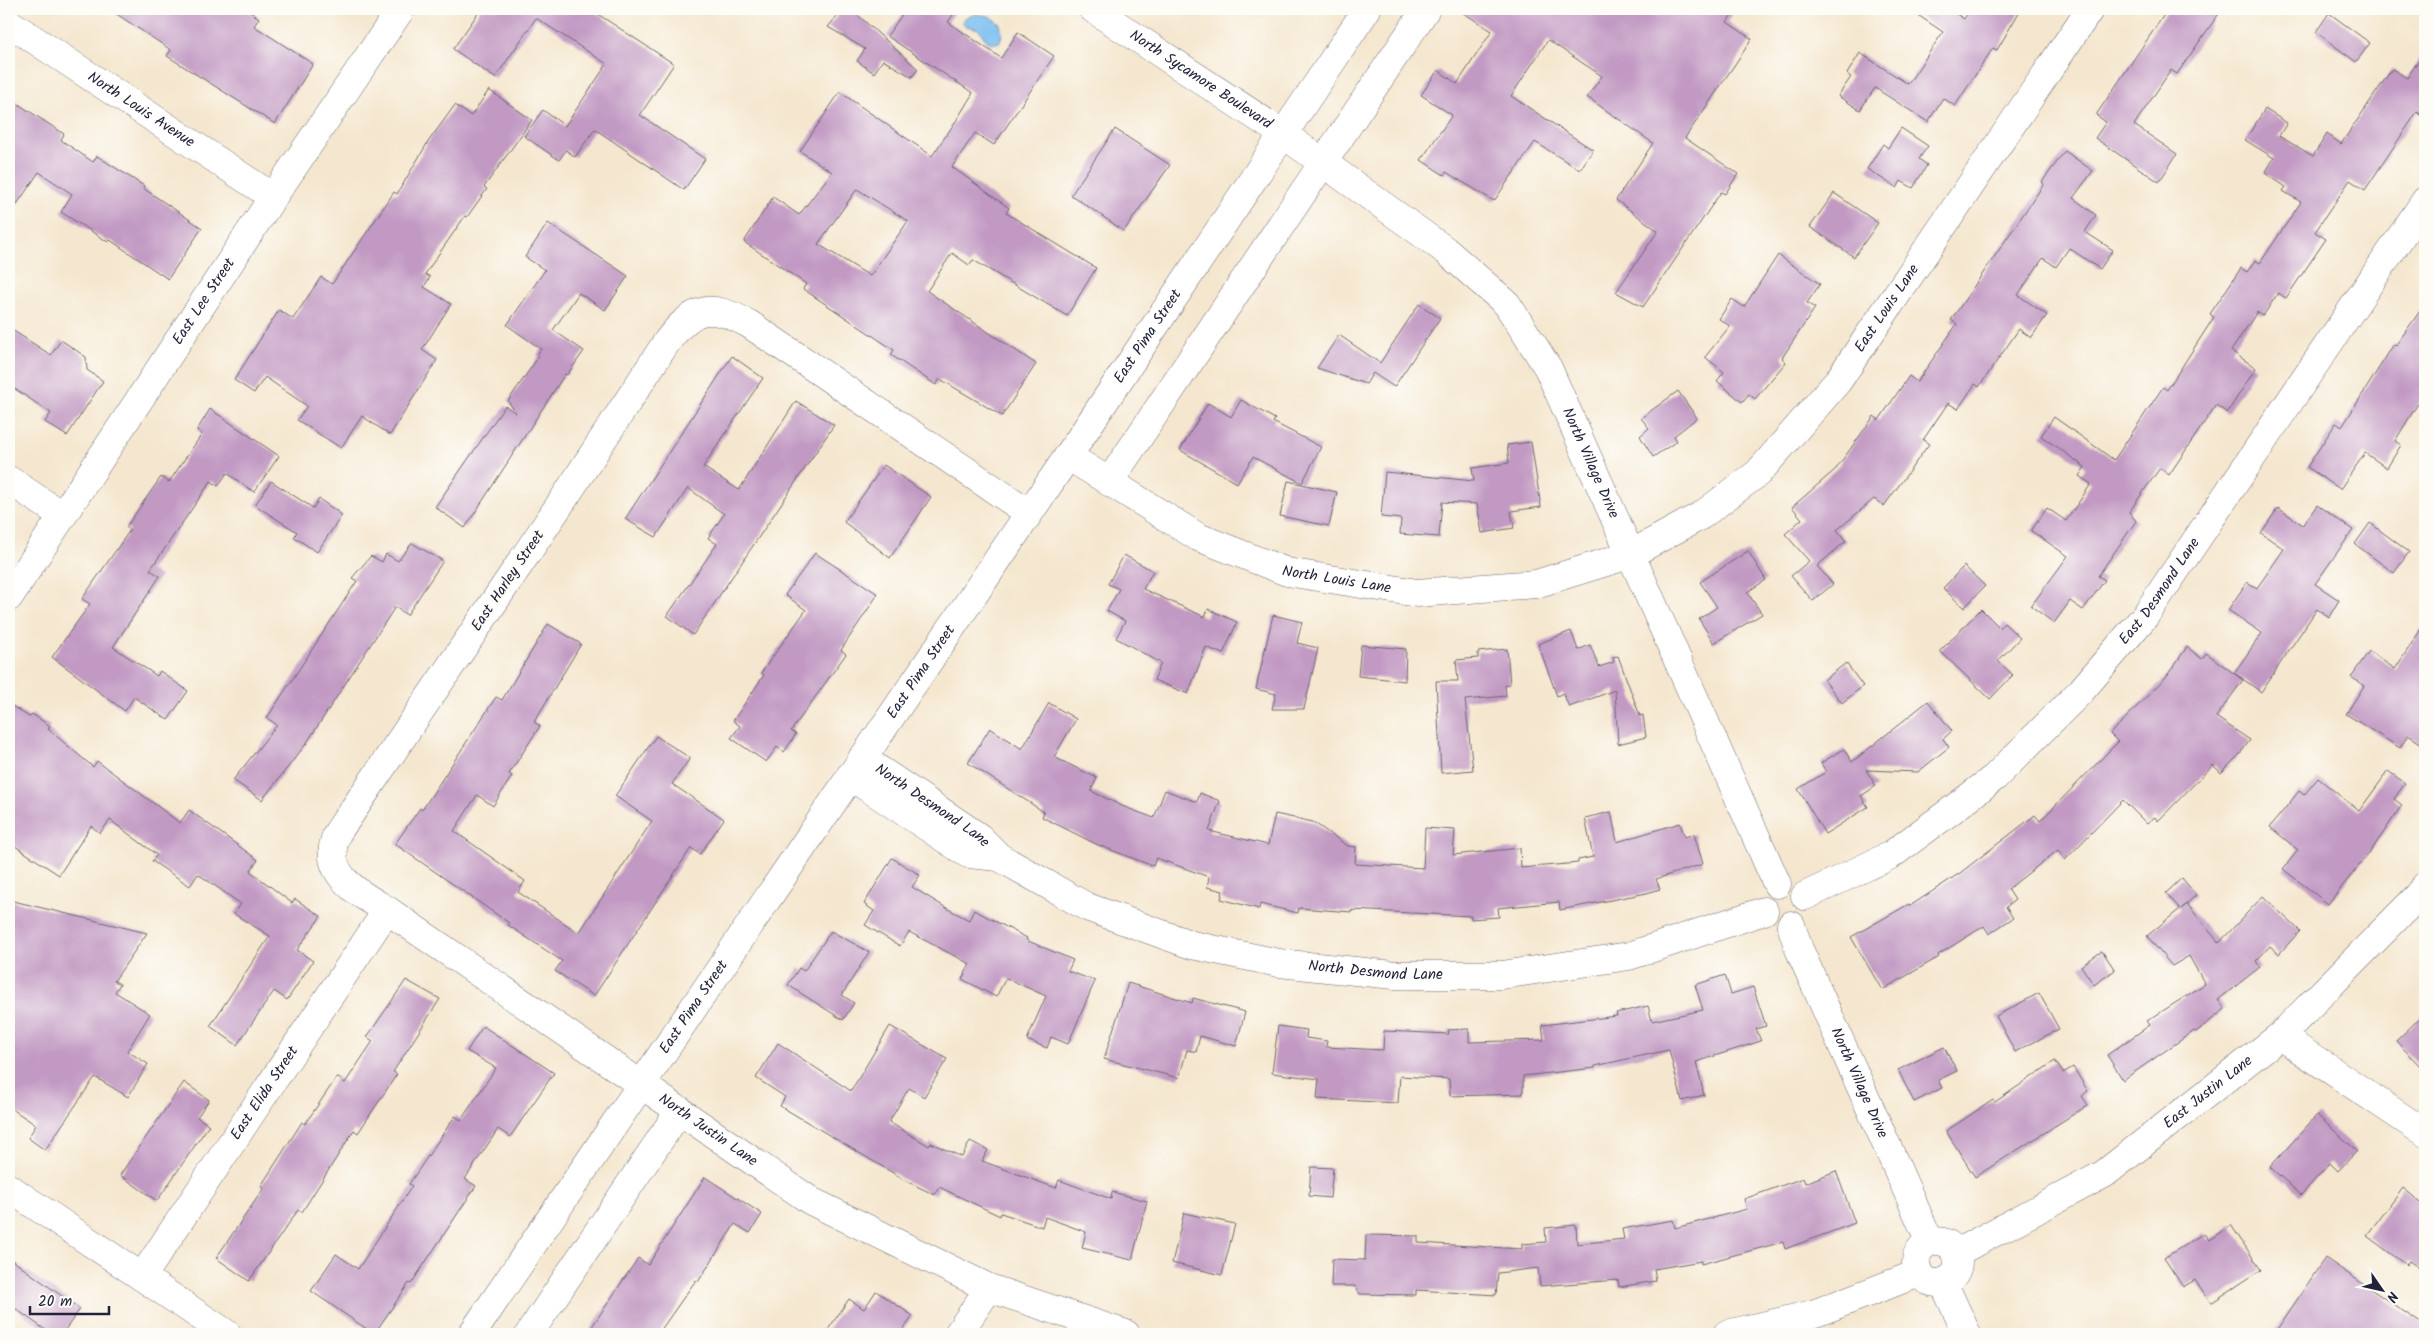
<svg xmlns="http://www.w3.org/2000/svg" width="2434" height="1343" viewBox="0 0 2434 1343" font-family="Kalam,sans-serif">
<rect width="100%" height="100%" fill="#fdfcf7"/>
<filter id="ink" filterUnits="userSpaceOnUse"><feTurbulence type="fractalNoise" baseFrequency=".02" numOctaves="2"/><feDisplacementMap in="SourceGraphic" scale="10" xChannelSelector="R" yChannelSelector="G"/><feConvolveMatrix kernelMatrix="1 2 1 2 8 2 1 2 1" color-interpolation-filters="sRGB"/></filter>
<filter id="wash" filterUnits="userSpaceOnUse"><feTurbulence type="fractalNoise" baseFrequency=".0096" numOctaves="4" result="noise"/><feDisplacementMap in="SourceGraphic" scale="20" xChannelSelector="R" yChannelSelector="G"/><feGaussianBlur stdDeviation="1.12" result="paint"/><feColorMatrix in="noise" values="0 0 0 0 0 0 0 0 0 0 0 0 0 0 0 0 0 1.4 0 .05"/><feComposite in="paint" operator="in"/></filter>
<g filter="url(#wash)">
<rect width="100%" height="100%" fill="#f5e7cf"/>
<path fill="#7bbff1" stroke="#4e7096" d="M975,14L989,16L1000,24L1002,34L1000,42C988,46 984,38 979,29L966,26L962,22L963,19Z"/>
<g id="blocks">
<g fill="#c199c3" fill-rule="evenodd">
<path d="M109,9H246L259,18L254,26L313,64L275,124L167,56L171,50Z"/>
<path d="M481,9H590L674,64L640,115L705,159L684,190L595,129L575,157L566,150L559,160L524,136L543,110L565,126L607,64L536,18L495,78L453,49Z"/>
<path d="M843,9H851L918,69L912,77L883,60L874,73L857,61L865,49L828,27Z"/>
<path d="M906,9H957L948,22L1001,58L1018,32L1054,56L994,145L975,133L952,167L1009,208L1006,213L1096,268L1067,316L973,260L969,265L952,253L927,291L1036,364L1002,416L940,379L936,385L891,355L894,350L803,289L806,284L744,242L773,197L799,215L832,172L800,151L840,92L932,156L956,121L973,93L887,36ZM857,189L908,221L870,276L818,244Z"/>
<path d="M1457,9H1736L1727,22L1752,39L1685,138L1738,174L1725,194L1721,192L1643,307L1616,292L1658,231L1616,200L1653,143L1587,97L1602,76L1548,40L1511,96L1593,150L1580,170L1535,142L1494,201L1446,172L1444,175L1421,160L1452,115L1421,95L1438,70L1457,84L1492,31Z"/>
<path d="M1909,9H1949L1964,19L1970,9H2021L1997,50L1993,48L1955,106L1943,98L1928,122L1875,88L1860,110L1838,96L1851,77L1847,74L1860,53L1908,84L1943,32Z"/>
<path d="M2168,9H2222L2177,74L2171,70L2134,125L2177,154L2159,182L2095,138L2106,122L2096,115Z"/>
<path d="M2329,13L2370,43L2356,62L2316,32Z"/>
<path d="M2425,50V117L2417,112L2365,190L2350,180L2315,232L2326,239L2286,298L2278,293L2263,316L2257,312L2231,351L2256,368L2227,413L2216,405L2169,475L2160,468L2129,512L2136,521L2098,576L2105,580L2083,610L2070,601L2054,623L2031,606L2068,556L2031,531L2047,508L2066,521L2091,484L2079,476L2085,467L2041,436L2054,417L2114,460L2163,387L2167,390L2214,317L2210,314L2241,268L2247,272L2255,260L2260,263L2301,202L2283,191L2286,187L2265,173L2274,158L2245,140L2265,109L2287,123L2279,136L2313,156L2327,134L2341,144L2392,69L2407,78Z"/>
<path d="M489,90L532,120L484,187L487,189L467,217L465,216L425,274L430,277L424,287L451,304L422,350L437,360L390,435L362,416L341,448L297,420L307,406L265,377L254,393L234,380L279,310L293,319L321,277L332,284L394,192L397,194L428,142L455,105L471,116Z"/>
<path d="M9,98L64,134L61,140L93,162L97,156L144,186L143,188L202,228L168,279L110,240L108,242L61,212L72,194L39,172L9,216Z"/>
<path d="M1901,128L1928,146L1919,159L1927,165L1913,188L1901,181L1897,188L1867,169L1883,144L1888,148Z"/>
<path d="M1115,129L1170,165L1124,231L1071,195Z"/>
<path d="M2065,151L2093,171L2073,198L2096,215L2085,232L2113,250L2100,269L2069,248L2056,267L2043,258L2018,295L2047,315L2031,338L2019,329L1979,387L1975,384L1958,409L1948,403L1923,440L1929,444L1884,506L1874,499L1837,530L1846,541L1817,566L1833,584L1813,601L1791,576L1809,561L1785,534L1802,519L1792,507L1836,469L1874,416L1879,420L1909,376L1917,382L1957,324L1951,320L2044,184L2042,182Z"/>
<path d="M1834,193L1878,223L1854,257L1810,227Z"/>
<path d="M548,223L628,276L605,310L579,293L553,330L584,351L567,375L565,374L465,528L435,507L505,406L516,413L508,401L539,356L537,355L541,349L507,325L545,270L525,257Z"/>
<path d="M1778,255L1820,284L1807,303L1815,308L1782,358L1786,362L1755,399L1749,394L1742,402L1717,381L1724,372L1705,357L1730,326L1719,319L1732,299L1744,307Z"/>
<path d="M1419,304L1440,318L1394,387L1373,373L1366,384L1317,368L1339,335L1380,363Z"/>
<path d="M2425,304V392L2395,441L2401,445L2387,468L2365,453L2340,489L2307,467L2336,423L2342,427L2394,344L2396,345Z"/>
<path d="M9,328L51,355L61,340L86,357L87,370L103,381L67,436L45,422L51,413L9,385Z"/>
<path d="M732,356L763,378L703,467L739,490L796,401L834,425L693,635L667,616L717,544L708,538L724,514L688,488L656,537L625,519Z"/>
<path d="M1678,391L1697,418L1674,436L1677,441L1653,457L1640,436L1649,428L1641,418Z"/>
<path d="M1241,400L1275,419L1273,422L1321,447L1302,483L1253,457L1237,483L1180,450L1208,403L1231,417Z"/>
<path d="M210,409L279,456L254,492L227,473L218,486L211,481L150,570L160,576L113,647L157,676L160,671L188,691L168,720L134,697L125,711L52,657L90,604L82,599L130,530L126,527L161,477L169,482L202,434L197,430Z"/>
<path d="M1531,442L1541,507L1511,511L1514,528L1482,533L1477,504L1442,502L1439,537L1400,534L1401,519L1381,517L1385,472L1474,481L1472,468L1509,463L1507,445Z"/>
<path d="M884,465L931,497L890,558L844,522Z"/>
<path d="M271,481L313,508L319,499L342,515L317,552L294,537L297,532L255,505Z"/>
<path d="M1288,481L1337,492L1329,526L1280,516Z"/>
<path d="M2317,505L2353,530L2315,584L2339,600L2329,617L2317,609L2261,692L2234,673L2262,633L2228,610L2247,582L2257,588L2284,549L2261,533L2278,508L2303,525Z"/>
<path d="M2370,523L2409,552L2394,573L2355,544Z"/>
<path d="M412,543L443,561L407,615L395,607L306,744L262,800L233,780L277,725L267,718L357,581L352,578L371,556L382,562L386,554L398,561Z"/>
<path d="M1748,551L1766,580L1747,592L1762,614L1714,643L1699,619L1717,607L1700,582Z"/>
<path d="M815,553L878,594L841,650L846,654L791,731L796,734L784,752L777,747L766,762L731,738L740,726L733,721L764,675L761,673L806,610L785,595Z"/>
<path d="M1124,555L1153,571L1143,589L1205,617L1208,609L1237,622L1223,654L1206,647L1188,694L1154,680L1161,663L1116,638L1125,621L1107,611L1119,589L1108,584Z"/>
<path d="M1964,566L1985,586L1964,608L1943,588Z"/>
<path d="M1981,609L2000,628L2004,623L2020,638L1998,661L2013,675L1990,699L1940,651Z"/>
<path d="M1273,615L1302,622L1297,643L1318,648L1304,709H1272L1276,694L1256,689Z"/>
<path d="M2425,623V746L2408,735L2400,748L2346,714L2364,686L2351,677L2369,651L2395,669Z"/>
<path d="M548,624L581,644L534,722L540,726L509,774L512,776L493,806L477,795L454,831L525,881L518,892L579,933L652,821L615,796L656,736L690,758L672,784L724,819L700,854L691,848L594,996L555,971L562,961L508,925L509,923L395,844L420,808L422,810L496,697L502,700Z"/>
<path d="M1571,631L1578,650L1590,645L1599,667L1614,662L1613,657L1618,656L1640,716L1643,715L1646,737L1618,744L1615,690L1569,707L1563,693L1557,696L1538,644Z"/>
<path d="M1361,645L1406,649L1405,681L1358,676Z"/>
<path d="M2187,647L2202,659L2206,653L2243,680L2216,717L2250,740L2239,755L2221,773L2213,765L2158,821L2155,817L2147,824L2123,800L2065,860L2058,850L2008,889L2015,900L2006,907L2013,918L1989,934L1984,926L1938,955L1939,957L1882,990L1851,937L1909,904L1910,906L1960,873L2035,815L2040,821L2118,742L2110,734L2166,677Z"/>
<path d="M1507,649L1510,684L1505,685L1506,696L1465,700L1473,770L1441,773L1436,681H1458L1456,660L1478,658V652Z"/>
<path d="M1846,663L1863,686L1842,703L1824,680Z"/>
<path d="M1928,701L1952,731L1943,739L1949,747L1918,772L1866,770L1876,786L1861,796L1868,807L1825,834L1798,789L1826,772L1821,763L1844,749L1852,762Z"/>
<path d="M1049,703L1076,719L1054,757L1097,778L1091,791L1122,806L1154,818L1165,790L1197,802L1200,793L1220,801L1209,831L1268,845L1275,814L1313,822L1348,846L1356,847L1355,864L1423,868L1425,828L1455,830L1453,855L1520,848L1521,868L1578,863V860L1593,857L1585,818L1611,812L1617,842L1680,823L1685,837L1694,834L1703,864L1656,879L1660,889L1647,893L1560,910L1559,902L1498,908L1499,917L1471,919V916L1352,910V912L1299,908L1298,913L1260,904L1259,909L1221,899L1223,891L1207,887L1209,877L1156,858L1153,866L1098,845L1042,817L1044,812L968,763L990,728L1022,749Z"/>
<path d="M9,704L29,717L32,714L50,726L48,729L93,767L97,761L180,823L189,810L258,860L250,871L292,903L295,899L321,916L297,950L313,961L287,1000L274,991L237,1045L210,1026L270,936L234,914L241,904L198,874L190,886L152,861L157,855L110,820L100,833L91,826L59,875L9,842Z"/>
<path d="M2388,771L2405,783L2394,799L2402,805L2371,851L2328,904L2283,869L2298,850L2270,827L2299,791L2304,795L2318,778L2359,811Z"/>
<path d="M892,858L920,875L912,887L948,909L969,920L974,910L1027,938L1026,940L1073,960L1068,971L1095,981L1068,1044L1051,1037L1047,1048L1027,1040L1046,996L1006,978L996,997L962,979L970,964L909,932L900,946L865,925L874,911L864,904Z"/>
<path d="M2182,878L2196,895L2181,909L2187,904L2219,943L2263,896L2300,931L2279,954L2270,946L2256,961L2260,967L2218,1000L2225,1009L2196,1032L2194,1031L2123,1080L2107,1055L2150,1025L2147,1021L2205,984L2189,956L2172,966L2147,936L2180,909L2166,893Z"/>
<path d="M9,900L147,933L114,981L120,984L115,992L150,1014L127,1051L148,1064L128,1097L95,1077L45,1150L28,1138L36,1125L9,1107Z"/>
<path d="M831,931L869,952L842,995L854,1003L843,1020L788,985L799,968L804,971Z"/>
<path d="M2102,951L2115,970L2094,985L2081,966Z"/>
<path d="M1725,975L1731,994L1753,987L1766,1026L1756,1029L1761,1041L1696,1062L1704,1095L1682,1101L1669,1050L1595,1066V1068L1523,1076V1094L1450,1096L1449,1079L1400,1076L1398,1103L1317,1099L1319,1079L1272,1073L1278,1026L1307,1030L1306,1038L1327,1041L1326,1047L1383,1050L1384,1031L1449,1034L1448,1030L1469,1029V1042L1544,1040L1542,1025L1617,1016L1616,1013L1648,1006L1652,1021L1703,1010L1695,985Z"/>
<path d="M406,980L440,999L393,1072L397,1074L358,1133L354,1130L302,1212L298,1210L249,1281L216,1258L264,1188L261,1186L302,1122L305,1124L337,1077L345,1083L373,1041L367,1037Z"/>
<path d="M1128,983L1192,1003L1193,998L1245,1012L1236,1046L1200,1036L1196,1052L1187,1050L1179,1078L1104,1059Z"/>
<path d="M2039,993L2059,1029L2015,1052L1996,1016Z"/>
<path d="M2425,1013V1071L2396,1041Z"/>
<path d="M483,1026L554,1073L510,1137L498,1129L465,1179L476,1186L411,1284L409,1283L374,1334L311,1291L336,1254L358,1269L412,1186L409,1184L455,1116L461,1120L496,1068L467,1051Z"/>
<path d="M890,1026L947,1059L924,1097L909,1088L889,1122L929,1146L931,1143L962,1157L970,1141L988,1150L982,1161L1056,1188L1059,1180L1111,1199L1112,1192L1147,1201L1132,1260L1082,1248L1086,1232L1045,1217L1042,1227L1001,1213L1000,1216L939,1187L935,1195L900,1178V1177L780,1106L785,1097L756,1078L778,1043L851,1091Z"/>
<path d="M1944,1047L1957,1071L1938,1080L1942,1088L1914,1102L1898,1070Z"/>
<path d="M2055,1061L2063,1073L2073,1067L2088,1091L2082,1096L2088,1105L1975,1177L1946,1131L1993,1100L1995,1102Z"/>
<path d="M184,1082L209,1100L197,1117L209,1125L157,1201L120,1175Z"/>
<path d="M2317,1115L2357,1151L2338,1171L2330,1163L2301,1195L2270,1167Z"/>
<path d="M1311,1167L1333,1168L1330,1198L1309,1196Z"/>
<path d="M1836,1171L1855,1223L1785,1249L1783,1242L1701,1264V1261L1654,1269L1656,1281L1619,1287L1618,1280L1540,1286L1538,1268L1498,1273L1496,1295L1416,1290V1295L1360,1294L1355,1286H1331L1332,1259L1365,1260L1366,1235L1418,1236V1243L1522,1249V1244L1546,1242L1545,1228L1576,1225L1577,1244L1624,1239L1622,1229L1673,1220L1675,1228L1747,1209L1744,1199L1803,1178L1805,1183Z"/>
<path d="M705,1177L762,1214L750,1233L735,1224L698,1282L696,1280L658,1334H587L638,1258L648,1265Z"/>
<path d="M2403,1188L2425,1206V1272L2409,1261L2406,1265L2367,1236Z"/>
<path d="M1184,1213L1235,1224L1222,1275L1172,1263Z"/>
<path d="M2231,1225L2261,1270L2211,1303L2195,1280L2183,1287L2164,1258L2204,1233L2209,1240Z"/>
<path d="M9,1258L80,1309L62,1334H51L9,1304Z"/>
<path d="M2325,1258L2425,1326V1334H2274Z"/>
<path d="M876,1291L913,1316L900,1334H825L849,1299L864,1309Z"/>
</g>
</g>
</g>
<g filter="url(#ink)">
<use href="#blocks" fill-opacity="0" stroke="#6c676f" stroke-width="1"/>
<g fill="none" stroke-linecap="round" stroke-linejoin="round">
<defs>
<g id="minor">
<path id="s1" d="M1093,9L1283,134L1445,250L1507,304L1548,368L1777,884"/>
<path id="s2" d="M9,23L273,197"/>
<path id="s3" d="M1068,456L1198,537L1287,572L1417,593L1536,584L1629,555L1702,515L1758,473L1838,381L2090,9"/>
<path d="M9,480L63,516"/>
<path d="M1109,482L1426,9"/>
<path id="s4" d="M1029,513L749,324C709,302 693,307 666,343L565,497L349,816C345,822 339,829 336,836C321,874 360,894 387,910L811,1201L989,1288L1126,1334"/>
<path id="s5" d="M9,597L273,197L401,9"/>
<path id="s6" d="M862,758L979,837L999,857L1087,907L1192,945L1279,963L1394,975H1502L1629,956L1764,911"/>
<path d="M850,776L968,854L999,857"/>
<path id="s7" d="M1805,896L1891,855L1948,813L1995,777L2081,691L2145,616L2425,201"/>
<path id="s8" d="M1791,925L1799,949L1930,1242"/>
<path d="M2280,1036L2425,1133"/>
<path d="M9,1188L227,1334"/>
<circle cx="1937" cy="1262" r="21"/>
<path id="s9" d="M1956,1253L2104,1174L2280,1036L2419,895L2425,886"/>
<path id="s10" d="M142,1277L387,910"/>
<path d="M1943,1282L1967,1334"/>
<path d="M529,1334L680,1110"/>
<path d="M958,1334L989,1288"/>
<path d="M1727,1334L1813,1314L1919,1273"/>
</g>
<g id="tertiary">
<path id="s11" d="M472,1334L1068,456L1367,9"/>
</g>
</defs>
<use href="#minor" stroke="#6c676f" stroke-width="29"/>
<use href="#tertiary" stroke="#6c676f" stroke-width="29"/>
<use href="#minor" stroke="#fff" stroke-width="28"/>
<use href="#tertiary" stroke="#fff" stroke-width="28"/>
</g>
</g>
<g text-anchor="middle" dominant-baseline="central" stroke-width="4.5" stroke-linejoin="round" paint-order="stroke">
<g font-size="15" fill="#22223b" stroke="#fdfcf7">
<text stroke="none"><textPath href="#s1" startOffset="129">North Sycamore Boulevard</textPath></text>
<text stroke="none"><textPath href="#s2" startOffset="158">North Louis Avenue</textPath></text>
<text stroke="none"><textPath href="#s5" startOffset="354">East Lee Street</textPath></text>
<text stroke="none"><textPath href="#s3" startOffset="960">East Louis Lane</textPath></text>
<text stroke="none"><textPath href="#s11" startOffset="1205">East Pima Street</textPath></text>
<text stroke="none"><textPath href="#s1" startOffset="689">North Village Drive</textPath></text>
<text stroke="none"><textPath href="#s3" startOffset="299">North Louis Lane</textPath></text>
<text transform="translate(508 581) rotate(-56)">East Harley Street</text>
<text stroke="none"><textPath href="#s7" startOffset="474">East Desmond Lane</textPath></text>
<text stroke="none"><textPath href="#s11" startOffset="800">East Pima Street</textPath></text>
<text stroke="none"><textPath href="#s6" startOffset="85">North Desmond Lane</textPath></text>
<text stroke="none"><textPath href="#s6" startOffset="568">North Desmond Lane</textPath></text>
<text stroke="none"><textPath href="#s11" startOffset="395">East Pima Street</textPath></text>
<text stroke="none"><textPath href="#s8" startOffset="172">North Village Drive</textPath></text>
<text stroke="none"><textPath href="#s9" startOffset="300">East Justin Lane</textPath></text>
<text stroke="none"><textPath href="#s10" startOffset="221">East Elida Street</textPath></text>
<text stroke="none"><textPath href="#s4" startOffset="1518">North Justin Lane</textPath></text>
</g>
</g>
<rect width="2434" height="1343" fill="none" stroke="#fdfcf7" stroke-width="30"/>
<g transform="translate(2382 1290) rotate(124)" stroke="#fdfcf7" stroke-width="4" paint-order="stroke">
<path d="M0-4L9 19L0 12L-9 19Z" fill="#22223b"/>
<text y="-8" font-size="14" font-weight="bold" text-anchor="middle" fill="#22223b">N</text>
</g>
<path d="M30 1306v8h79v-8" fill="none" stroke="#22223b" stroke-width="2.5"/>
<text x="38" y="1306" font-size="15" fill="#22223b" stroke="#fdfcf7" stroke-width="4" paint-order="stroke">20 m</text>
</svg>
